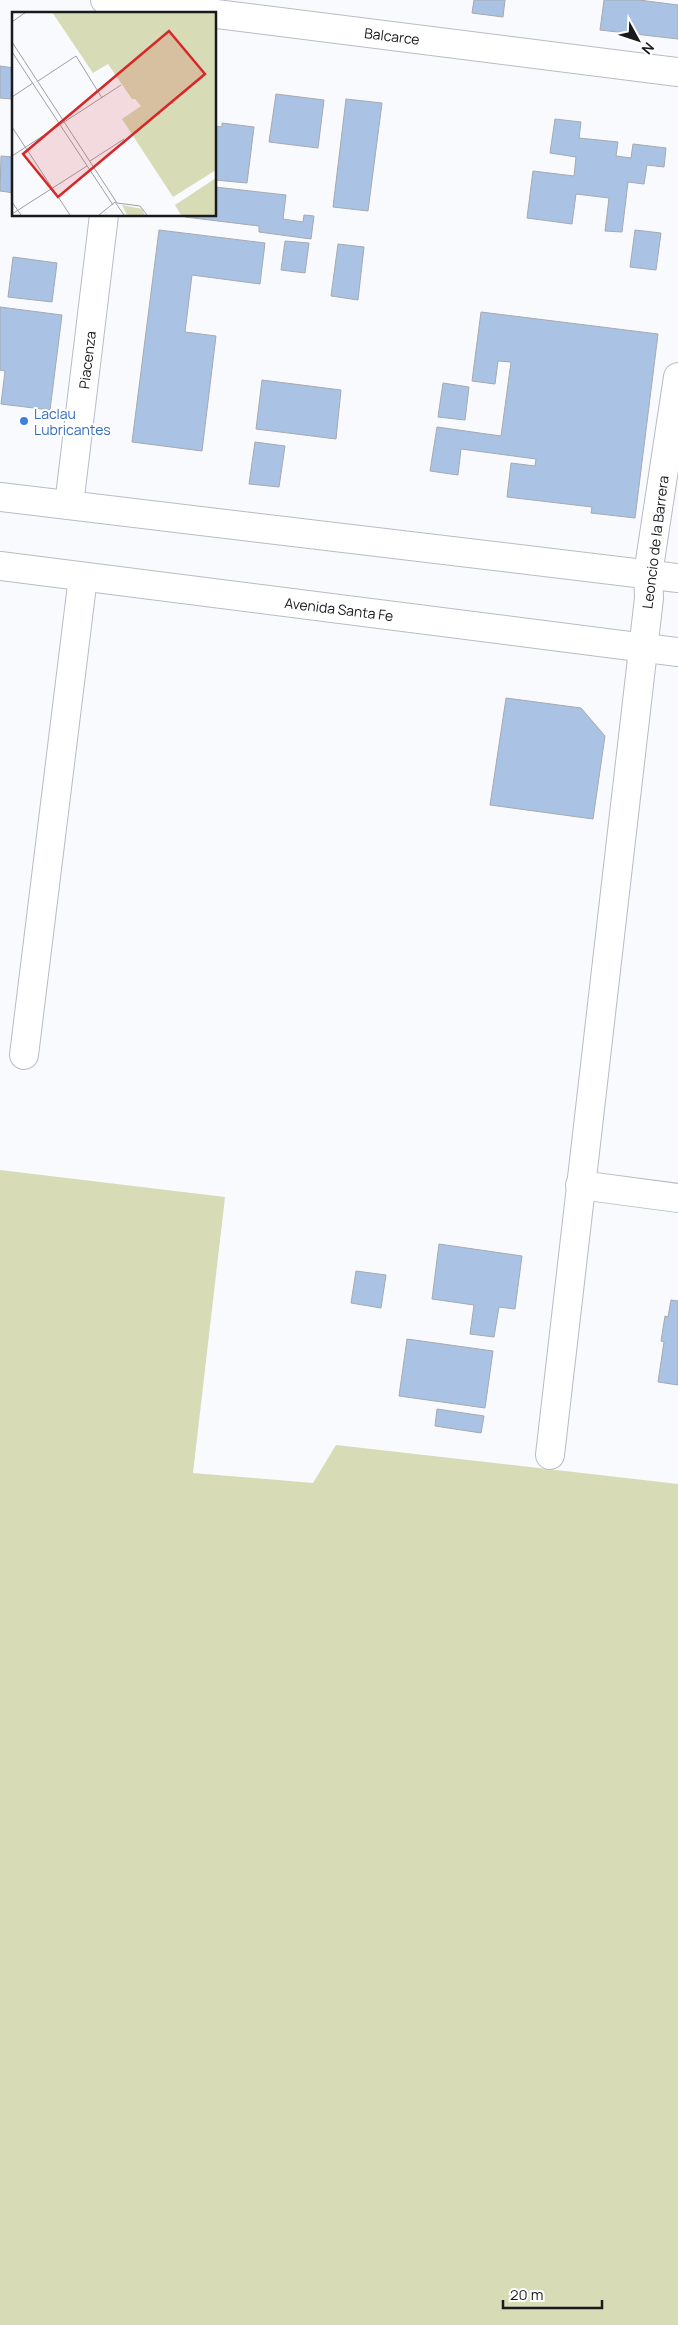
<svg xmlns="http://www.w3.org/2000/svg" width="678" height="2325" viewBox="0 0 678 2325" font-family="Manrope,sans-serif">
<rect width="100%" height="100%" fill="#f8fafe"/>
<path fill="#d7dbb6" d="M0,1170L225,1197L193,1473L313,1483L336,1445L678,1484V2325H0Z"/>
<g fill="#aac2e4" stroke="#a5aab1">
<path d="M474,0H505L503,17L472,13Z"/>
<path d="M604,0H639L678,5V39L600,30Z"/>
<path d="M0,66L14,68L13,99L0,98Z"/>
<path d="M276,94L324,100L318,148L269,142Z"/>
<path d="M346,99L382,103L368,211L333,207Z"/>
<path d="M555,119L581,122L579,138L618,142L616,156L631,158L633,144L666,148L664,167L647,165L644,184L628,182L622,232L605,231L609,198L576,194L572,224L527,218L533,171L574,176L576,157L550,153Z"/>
<path d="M222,123L254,127L247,183L215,180V126L222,127Z"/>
<path d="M1,156L14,157V193L0,191Z"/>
<path d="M215,187L286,195L283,219L303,222L304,215L314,216L311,239L259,232V226L185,217V215H215Z"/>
<path d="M159,230L265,243L260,284L192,275L185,332L216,336L202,451L132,442Z"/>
<path d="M635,230L661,233L656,270L630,267Z"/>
<path d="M285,241L309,243L305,273L281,270Z"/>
<path d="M338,244L364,247L358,300L331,296Z"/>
<path d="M13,257L57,263L52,302L8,297Z"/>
<path d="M0,307L62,315L50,410L1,404L5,371L0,370Z"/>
<path d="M481,312L658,334L635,518L591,513L592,507L507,497L511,463L535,466L536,459L461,449L458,475L430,471L437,427L501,436L511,362L498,361L495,384L472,381Z"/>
<path d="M262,380L341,390L336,439L256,429Z"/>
<path d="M443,383L469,387L465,420L438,417Z"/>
<path d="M255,442L285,446L279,487L249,484Z"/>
<path d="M506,698L581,708L605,736L593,819L490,805Z"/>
<path d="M439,1244L522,1256L515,1309L499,1307L494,1337L470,1334L474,1305L432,1299Z"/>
<path d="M356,1271L386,1275L381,1308L351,1303Z"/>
<path d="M671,1300L678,1301V1385L658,1382L664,1342L661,1341L665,1316L668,1317Z"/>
<path d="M407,1339L493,1351L485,1408L399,1396Z"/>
<path d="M437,1409L484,1416L481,1433L435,1426Z"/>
</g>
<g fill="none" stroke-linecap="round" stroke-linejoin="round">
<defs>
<g id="minor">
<path d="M105,0L678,72"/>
<path d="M69,505L104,215"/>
<path d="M24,1055L83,577"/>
<path d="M580,1185L678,1198"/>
<path d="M550,1455L649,598L648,574L678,377"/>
</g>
<g id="major">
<path d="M0,497L678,578"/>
<path d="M0,566L678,652"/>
</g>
</defs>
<use href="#minor" stroke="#b7bcc4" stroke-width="30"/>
<use href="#major" stroke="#b7bcc4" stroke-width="30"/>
<use href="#minor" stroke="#fff" stroke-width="28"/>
<use href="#major" stroke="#fff" stroke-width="28"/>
</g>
<circle fill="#3f7fe0" stroke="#fff" stroke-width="2" cx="24" cy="421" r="5"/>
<g text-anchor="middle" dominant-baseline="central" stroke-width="4" stroke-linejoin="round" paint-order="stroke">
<g font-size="14" fill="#181a1c" stroke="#fff">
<text transform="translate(392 36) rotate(7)">Balcarce</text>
<text transform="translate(87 360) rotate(-83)">Piacenza</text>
<text transform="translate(655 542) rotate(-83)">Leoncio de la Barrera</text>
<text transform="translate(339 609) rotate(7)">Avenida Santa Fe</text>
</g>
<g font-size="14" fill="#366cbe" stroke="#fff" text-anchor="start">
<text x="34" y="413">Laclau<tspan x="34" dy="16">Lubricantes</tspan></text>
</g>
</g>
<g transform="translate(12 12)">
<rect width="204" height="204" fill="#f8fafe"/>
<path d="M40,0H204V158L161,185L110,107L129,94L123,87H120L96,52L81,61ZM204,166V203H169L163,193ZM110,193L130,197L133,203H115Z" fill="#d7dbb6"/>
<path fill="none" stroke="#9ea0a4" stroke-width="1" d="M0,10L14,0M0,30L105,191M0,40L101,193M26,69L64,44L90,86M0,85L21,71M0,115L58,203M0,144L109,73M78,149L112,127M0,190L9,203M105,191L128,194L135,203M0,202L75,154M87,203L103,190L112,203"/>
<path fill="#d62828" fill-opacity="0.15" stroke="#d62828" stroke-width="2.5" d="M157,19L193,62L46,185L11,142Z"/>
<rect width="204" height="204" fill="none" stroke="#181a1c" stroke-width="2.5"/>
</g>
<g transform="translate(638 40) rotate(130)" stroke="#ffffff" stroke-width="4" paint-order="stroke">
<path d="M0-4L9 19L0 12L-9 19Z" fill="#181a1c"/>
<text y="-8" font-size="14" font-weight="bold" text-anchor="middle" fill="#181a1c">N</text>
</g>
<path d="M503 2300v8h99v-8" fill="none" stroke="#181a1c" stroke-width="2.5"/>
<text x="510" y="2300" font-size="15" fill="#181a1c" stroke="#ffffff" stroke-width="4" paint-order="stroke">20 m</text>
</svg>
